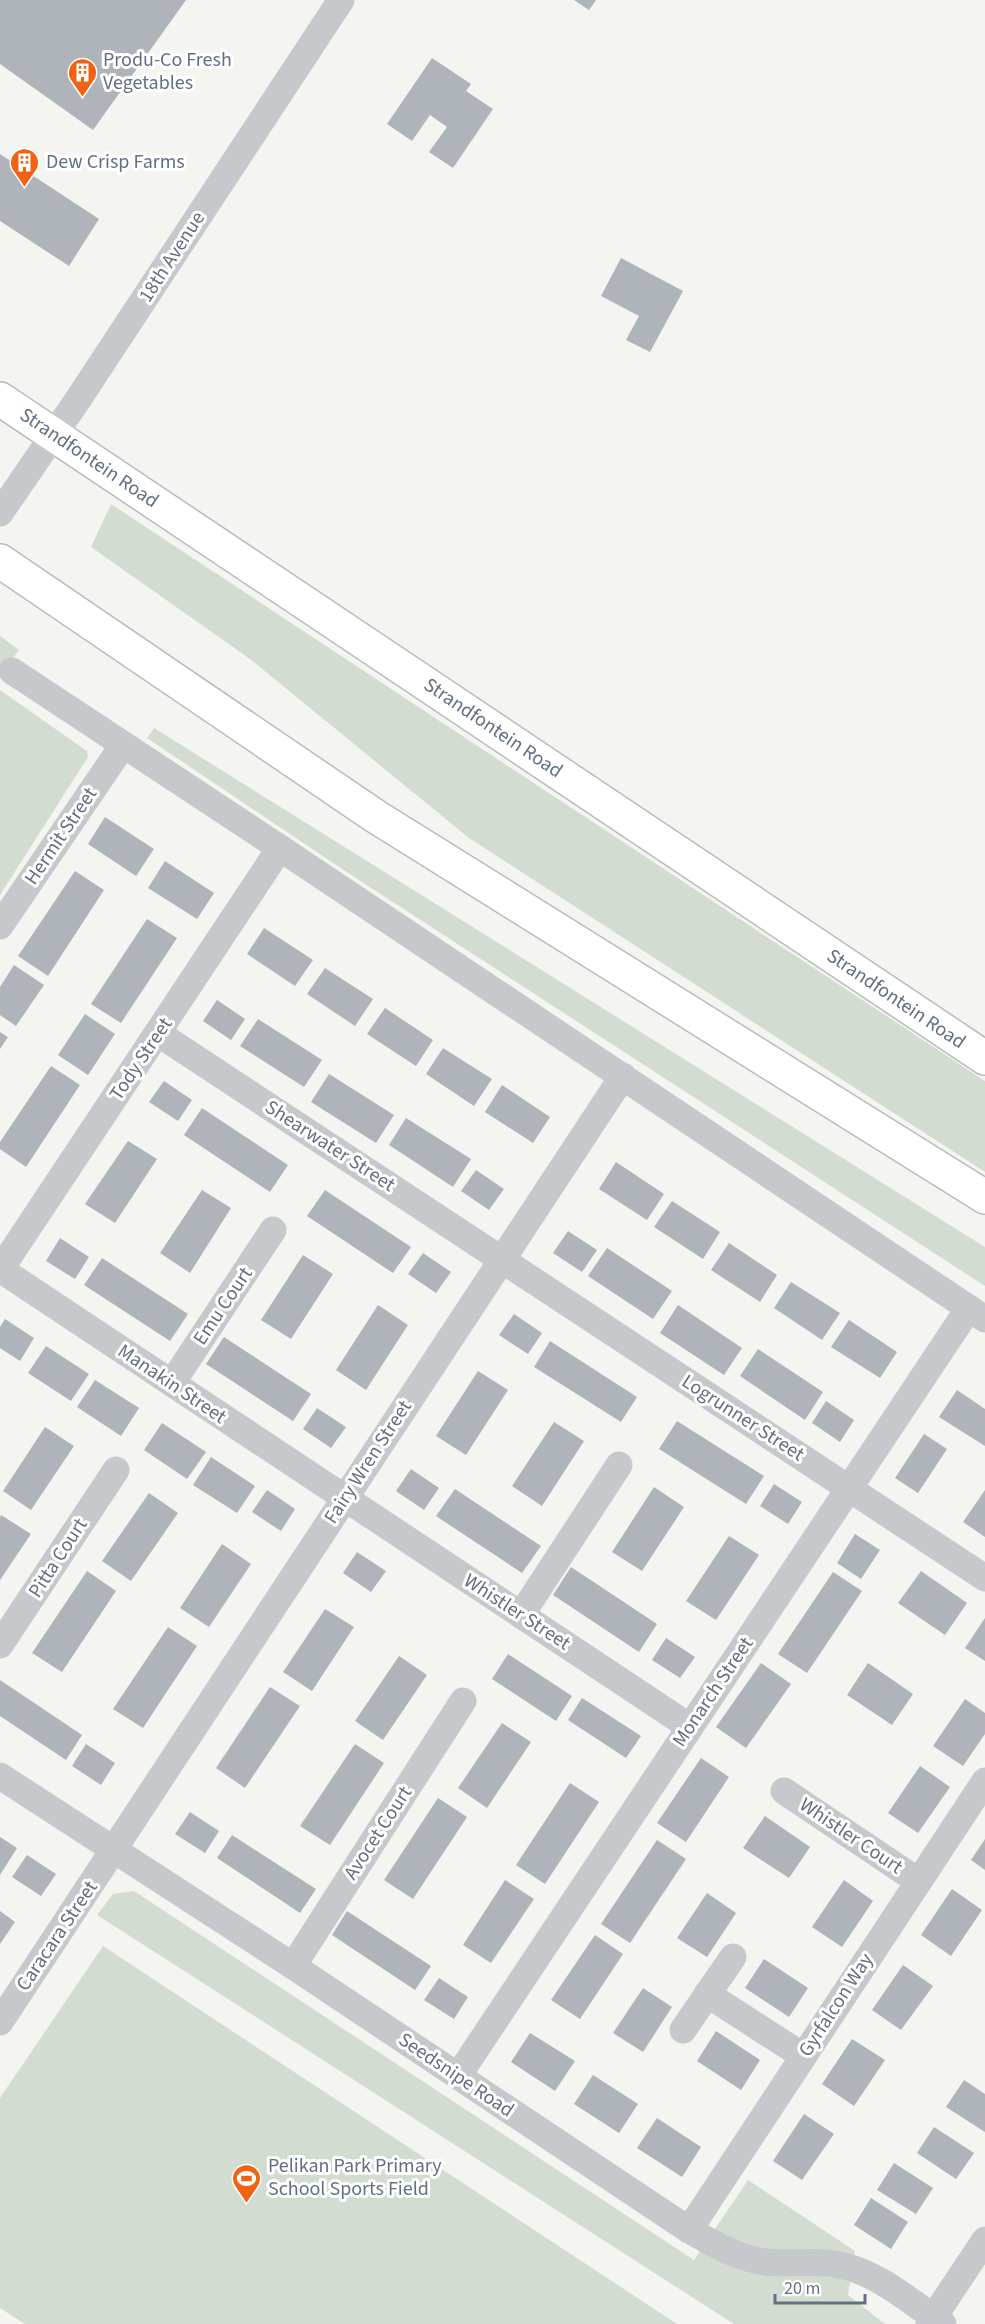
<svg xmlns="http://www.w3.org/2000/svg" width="985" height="2324" viewBox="0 0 985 2324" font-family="'Source Sans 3',sans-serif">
<rect width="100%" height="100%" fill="#f4f5f0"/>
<g fill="#d3dcd0">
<path d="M111,504L985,1081V1172L469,838L250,659L91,547Z"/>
<path d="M0,636L19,650L0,676Z"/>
<path d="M0,690L87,751L88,757L0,895Z"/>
<path d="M154,728L985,1247V1286L345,871L147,738Z"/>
<path d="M134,1891L694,2260L748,2180L855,2251L848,2295L885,2324H734L97,1915L113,1894Z"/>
<path d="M103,1946L677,2324H25L0,2308V2098Z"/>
</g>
<g fill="#aeb4ba">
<path d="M0,0H186L93,130L0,64Z"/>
<path d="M574,0H596L589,10Z"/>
<path d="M432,58L471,84L466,91L493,109L453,168L429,152L447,127L430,115L412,141L387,124Z"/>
<path d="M0,154L99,219L69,266L0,221Z"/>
<path d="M621,258L683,291L650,352L626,340L639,316L601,296Z"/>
<path d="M105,817L154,849L136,876L88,844Z"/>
<path d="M165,861L214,893L197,919L148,888Z"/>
<path d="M75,871L104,890L48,976L18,956Z"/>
<path d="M147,919L177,938L121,1023L91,1004Z"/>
<path d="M264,928L313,960L295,986L247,954Z"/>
<path d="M14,965L44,985L16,1026L0,1015V987Z"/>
<path d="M325,968L373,999L355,1026L307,994Z"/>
<path d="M217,1000L245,1019L231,1040L203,1021Z"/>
<path d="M385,1008L433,1040L416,1066L367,1034Z"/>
<path d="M85,1014L115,1034L88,1075L58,1055Z"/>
<path d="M258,1019L322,1060L304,1087L240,1046Z"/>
<path d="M0,1032L8,1037L0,1049Z"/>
<path d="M443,1048L492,1079L474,1106L426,1074Z"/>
<path d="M51,1066L80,1085L26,1167L0,1149V1142Z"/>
<path d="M329,1074L394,1115L376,1143L311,1102Z"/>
<path d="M164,1081L192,1100L178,1121L149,1102Z"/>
<path d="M502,1085L550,1117L533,1143L485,1112Z"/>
<path d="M202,1108L288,1165L270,1192L184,1135Z"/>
<path d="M406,1118L471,1159L453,1187L389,1145Z"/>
<path d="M128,1141L157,1159L115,1223L85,1204Z"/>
<path d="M616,1162L664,1194L647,1220L599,1189Z"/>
<path d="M476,1170L504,1189L489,1210L461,1191Z"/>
<path d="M202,1190L231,1208L190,1273L160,1253Z"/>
<path d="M325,1190L411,1247L393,1273L307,1216Z"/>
<path d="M672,1201L720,1232L703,1259L654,1227Z"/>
<path d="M568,1231L597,1250L582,1272L553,1253Z"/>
<path d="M60,1238L89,1257L75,1279L46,1261Z"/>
<path d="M729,1243L777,1275L760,1302L711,1270Z"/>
<path d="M607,1248L672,1291L653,1319L588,1276Z"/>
<path d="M423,1253L451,1272L436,1293L408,1274Z"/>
<path d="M303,1255L333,1274L291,1339L261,1320Z"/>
<path d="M102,1258L188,1314L170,1341L84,1285Z"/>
<path d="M791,1282L840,1313L822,1340L774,1308Z"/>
<path d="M378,1305L408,1325L366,1390L336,1370Z"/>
<path d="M678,1305L742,1348L724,1375L660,1333Z"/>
<path d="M514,1314L542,1333L528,1354L499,1335Z"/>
<path d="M5,1319L34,1338L20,1361L0,1348V1327Z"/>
<path d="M849,1320L897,1352L880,1378L831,1347Z"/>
<path d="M224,1337L311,1394L293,1421L206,1364Z"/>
<path d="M550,1341L637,1397L621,1422L534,1367Z"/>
<path d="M46,1346L89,1374L71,1401L28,1373Z"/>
<path d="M758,1349L823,1392L805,1420L740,1376Z"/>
<path d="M478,1371L508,1390L466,1455L436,1436Z"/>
<path d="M95,1380L139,1408L121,1436L77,1407Z"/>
<path d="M957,1390L985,1409V1446L939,1417Z"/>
<path d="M826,1401L854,1420L840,1442L812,1423Z"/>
<path d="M317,1408L346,1427L331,1448L303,1429Z"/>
<path d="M677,1421L764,1476L746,1504L659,1449Z"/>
<path d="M554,1422L584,1441L542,1506L512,1486Z"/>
<path d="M162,1423L206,1452L187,1479L144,1450Z"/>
<path d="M45,1427L74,1446L31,1510L3,1491Z"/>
<path d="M924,1434L947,1449L918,1493L895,1478Z"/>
<path d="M211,1457L255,1486L237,1513L193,1485Z"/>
<path d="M411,1469L439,1488L424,1510L396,1491Z"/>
<path d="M774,1484L802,1502L788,1524L760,1506Z"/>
<path d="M654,1487L684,1507L642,1571L612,1552Z"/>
<path d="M455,1489L541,1546L522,1573L436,1516Z"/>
<path d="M267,1490L295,1509L281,1531L252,1512Z"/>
<path d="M985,1490V1537L963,1522Z"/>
<path d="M149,1493L178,1513L131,1581L102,1561Z"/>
<path d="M1,1515L31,1534L0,1580V1517Z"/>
<path d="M855,1534L880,1550L861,1579L837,1563Z"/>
<path d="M729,1536L759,1555L716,1620L686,1601Z"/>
<path d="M222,1544L251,1564L209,1627L180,1608Z"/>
<path d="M357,1552L386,1571L371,1592L343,1573Z"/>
<path d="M571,1567L657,1624L639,1652L553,1595Z"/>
<path d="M87,1571L116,1591L62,1672L32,1653Z"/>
<path d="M921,1571L967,1603L945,1635L898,1603Z"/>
<path d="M833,1572L862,1591L807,1673L778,1654Z"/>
<path d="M325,1609L354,1627L312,1691L283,1672Z"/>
<path d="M985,1618V1661L965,1648Z"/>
<path d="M168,1627L197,1646L143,1728L113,1709Z"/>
<path d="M666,1638L695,1657L680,1678L652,1660Z"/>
<path d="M508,1654L572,1696L556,1721L492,1679Z"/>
<path d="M399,1656L427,1675L383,1740L355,1721Z"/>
<path d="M761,1663L791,1684L746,1748L716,1727Z"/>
<path d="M868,1663L913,1694L892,1725L847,1695Z"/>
<path d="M0,1680L82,1735L66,1760L0,1716Z"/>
<path d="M270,1687L300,1706L245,1788L216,1768Z"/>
<path d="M582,1698L641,1736L626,1758L568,1720Z"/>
<path d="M965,1699L985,1713V1734L963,1766L933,1746Z"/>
<path d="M502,1723L531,1742L487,1808L458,1788Z"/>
<path d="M86,1744L115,1763L101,1785L72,1766Z"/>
<path d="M355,1744L384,1763L330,1845L300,1826Z"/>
<path d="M701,1758L729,1777L686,1842L657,1823Z"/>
<path d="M920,1766L950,1787L918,1833L888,1813Z"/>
<path d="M570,1783L599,1802L545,1884L516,1865Z"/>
<path d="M438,1798L467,1817L413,1899L384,1880Z"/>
<path d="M190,1812L219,1831L205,1853L175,1834Z"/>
<path d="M765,1816L810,1847L789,1878L743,1848Z"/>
<path d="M232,1835L316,1889L300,1913L217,1858Z"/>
<path d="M0,1837L17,1848L0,1875Z"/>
<path d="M985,1839V1870L971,1860Z"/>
<path d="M657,1840L686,1859L630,1943L601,1924Z"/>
<path d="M27,1855L56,1874L41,1896L12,1877Z"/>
<path d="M505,1880L534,1899L491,1963L463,1945Z"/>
<path d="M844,1880L873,1901L842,1947L812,1927Z"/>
<path d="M952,1889L982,1910L951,1956L921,1935Z"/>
<path d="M707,1893L736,1913L707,1957L677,1938Z"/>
<path d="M0,1911L15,1922L0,1944Z"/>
<path d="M347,1911L431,1966L415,1990L332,1935Z"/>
<path d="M595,1935L623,1954L580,2019L551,2000Z"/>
<path d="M764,1959L808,1988L789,2017L745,1988Z"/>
<path d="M903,1965L933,1986L901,2030L872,2010Z"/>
<path d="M439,1978L468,1997L454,2019L424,2000Z"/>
<path d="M643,1988L672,2007L643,2052L613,2033Z"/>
<path d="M716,2031L760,2060L741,2090L697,2061Z"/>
<path d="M530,2033L575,2061L555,2091L511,2062Z"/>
<path d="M852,2039L885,2060L854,2106L822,2084Z"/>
<path d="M593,2075L638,2104L619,2133L574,2104Z"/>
<path d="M964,2080L985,2094V2132L946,2107Z"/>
<path d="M804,2114L834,2134L802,2180L773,2161Z"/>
<path d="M657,2118L701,2147L682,2177L637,2148Z"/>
<path d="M934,2127L974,2153L956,2179L917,2153Z"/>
<path d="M894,2163L933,2188L916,2214L877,2190Z"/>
<path d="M871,2198L908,2222L891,2249L854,2225Z"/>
</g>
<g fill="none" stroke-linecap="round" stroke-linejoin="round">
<defs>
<g id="primary">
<path d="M0,399L985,1058"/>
<path d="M0,561L375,816L985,1197"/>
</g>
</defs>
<use href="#primary" stroke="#b8bbbf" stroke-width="36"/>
<g stroke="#c6c9cc" stroke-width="27">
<path d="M0,513L77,401L341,0"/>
<path d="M12,671L280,848L985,1319"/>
<path d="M0,926L123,745"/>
<path d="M159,1034L985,1578"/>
<path d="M0,1269L690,1727"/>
<path d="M0,1270L280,848"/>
<path d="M172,1383L273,1230"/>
<path d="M521,1615L619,1465"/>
<path d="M0,1645L116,1470"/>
<path d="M0,1776L293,1966L689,2230C714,2244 737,2258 766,2262C792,2265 817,2259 844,2266C881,2275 912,2303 943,2324"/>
<path d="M784,1791L918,1881"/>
<path d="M293,1966L463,1701"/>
<path d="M707,1994L803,2056"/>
<path d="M0,2022C210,1708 413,1390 623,1076"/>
<path d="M683,2030L733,1957"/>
<path d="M458,2076L969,1308"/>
<path d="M689,2230L985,1781"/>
<path d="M929,2324L985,2240"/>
</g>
<use href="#primary" stroke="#fff" stroke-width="33"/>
</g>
<defs>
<symbol id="building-pin" viewBox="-11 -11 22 30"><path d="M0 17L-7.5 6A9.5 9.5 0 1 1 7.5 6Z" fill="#f16213" stroke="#fff"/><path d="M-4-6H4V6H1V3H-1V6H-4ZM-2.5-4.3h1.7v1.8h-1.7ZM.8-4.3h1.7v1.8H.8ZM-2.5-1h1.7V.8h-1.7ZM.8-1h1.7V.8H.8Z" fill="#fff"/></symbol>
<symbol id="stadium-pin" viewBox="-11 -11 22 30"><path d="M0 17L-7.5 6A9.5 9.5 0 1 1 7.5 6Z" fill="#f16213" stroke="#fff"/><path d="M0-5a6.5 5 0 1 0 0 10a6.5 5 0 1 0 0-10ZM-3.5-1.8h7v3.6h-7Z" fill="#fff"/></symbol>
</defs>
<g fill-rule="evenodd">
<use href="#building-pin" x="66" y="56" width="33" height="45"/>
<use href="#building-pin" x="8" y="146" width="33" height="45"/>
<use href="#stadium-pin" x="230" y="2162" width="33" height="45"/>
</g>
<g text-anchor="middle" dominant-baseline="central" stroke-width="6" stroke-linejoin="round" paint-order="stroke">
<g font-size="20" fill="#617083" stroke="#fff" text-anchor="start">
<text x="103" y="60">Produ-Co Fresh<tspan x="103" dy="23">Vegetables</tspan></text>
<text x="46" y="162">Dew Crisp Farms</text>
<text x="268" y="2166">Pelikan Park Primary<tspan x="268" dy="23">School Sports Field</tspan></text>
</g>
<g font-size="20" fill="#617083" stroke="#fff">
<text transform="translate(172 257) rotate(-57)">18th Avenue</text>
<text transform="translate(89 458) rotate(34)">Strandfontein Road</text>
<text transform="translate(493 728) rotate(34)">Strandfontein Road</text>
<text transform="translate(61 836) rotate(-56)">Hermit Street</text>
<text transform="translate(896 999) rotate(34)">Strandfontein Road</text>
<text transform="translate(141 1059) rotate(-56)">Tody Street</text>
<text transform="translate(330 1146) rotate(33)">Shearwater Street</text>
<text transform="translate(223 1306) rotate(-56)">Emu Court</text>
<text transform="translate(172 1384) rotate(34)">Manakin Street</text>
<text transform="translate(743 1418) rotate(33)">Logrunner Street</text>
<text transform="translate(368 1462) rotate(-57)">Fairy Wren Street</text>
<text transform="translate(58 1558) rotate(-57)">Pitta Court</text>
<text transform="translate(517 1612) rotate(33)">Whistler Street</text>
<text transform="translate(713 1692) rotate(-56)">Monarch Street</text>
<text transform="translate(378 1833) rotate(-57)">Avocet Court</text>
<text transform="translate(851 1836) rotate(34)">Whistler Court</text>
<text transform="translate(57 1936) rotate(-56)">Caracara Street</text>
<text transform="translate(836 2005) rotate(-57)">Gyrfalcon Way</text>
<text transform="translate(456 2075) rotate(34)">Seedsnipe Road</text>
</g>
</g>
<path d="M775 2294v9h90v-9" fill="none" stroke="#617083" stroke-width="3"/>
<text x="784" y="2294" font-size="18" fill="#617083" stroke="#ffffff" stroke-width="4.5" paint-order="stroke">20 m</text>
</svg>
